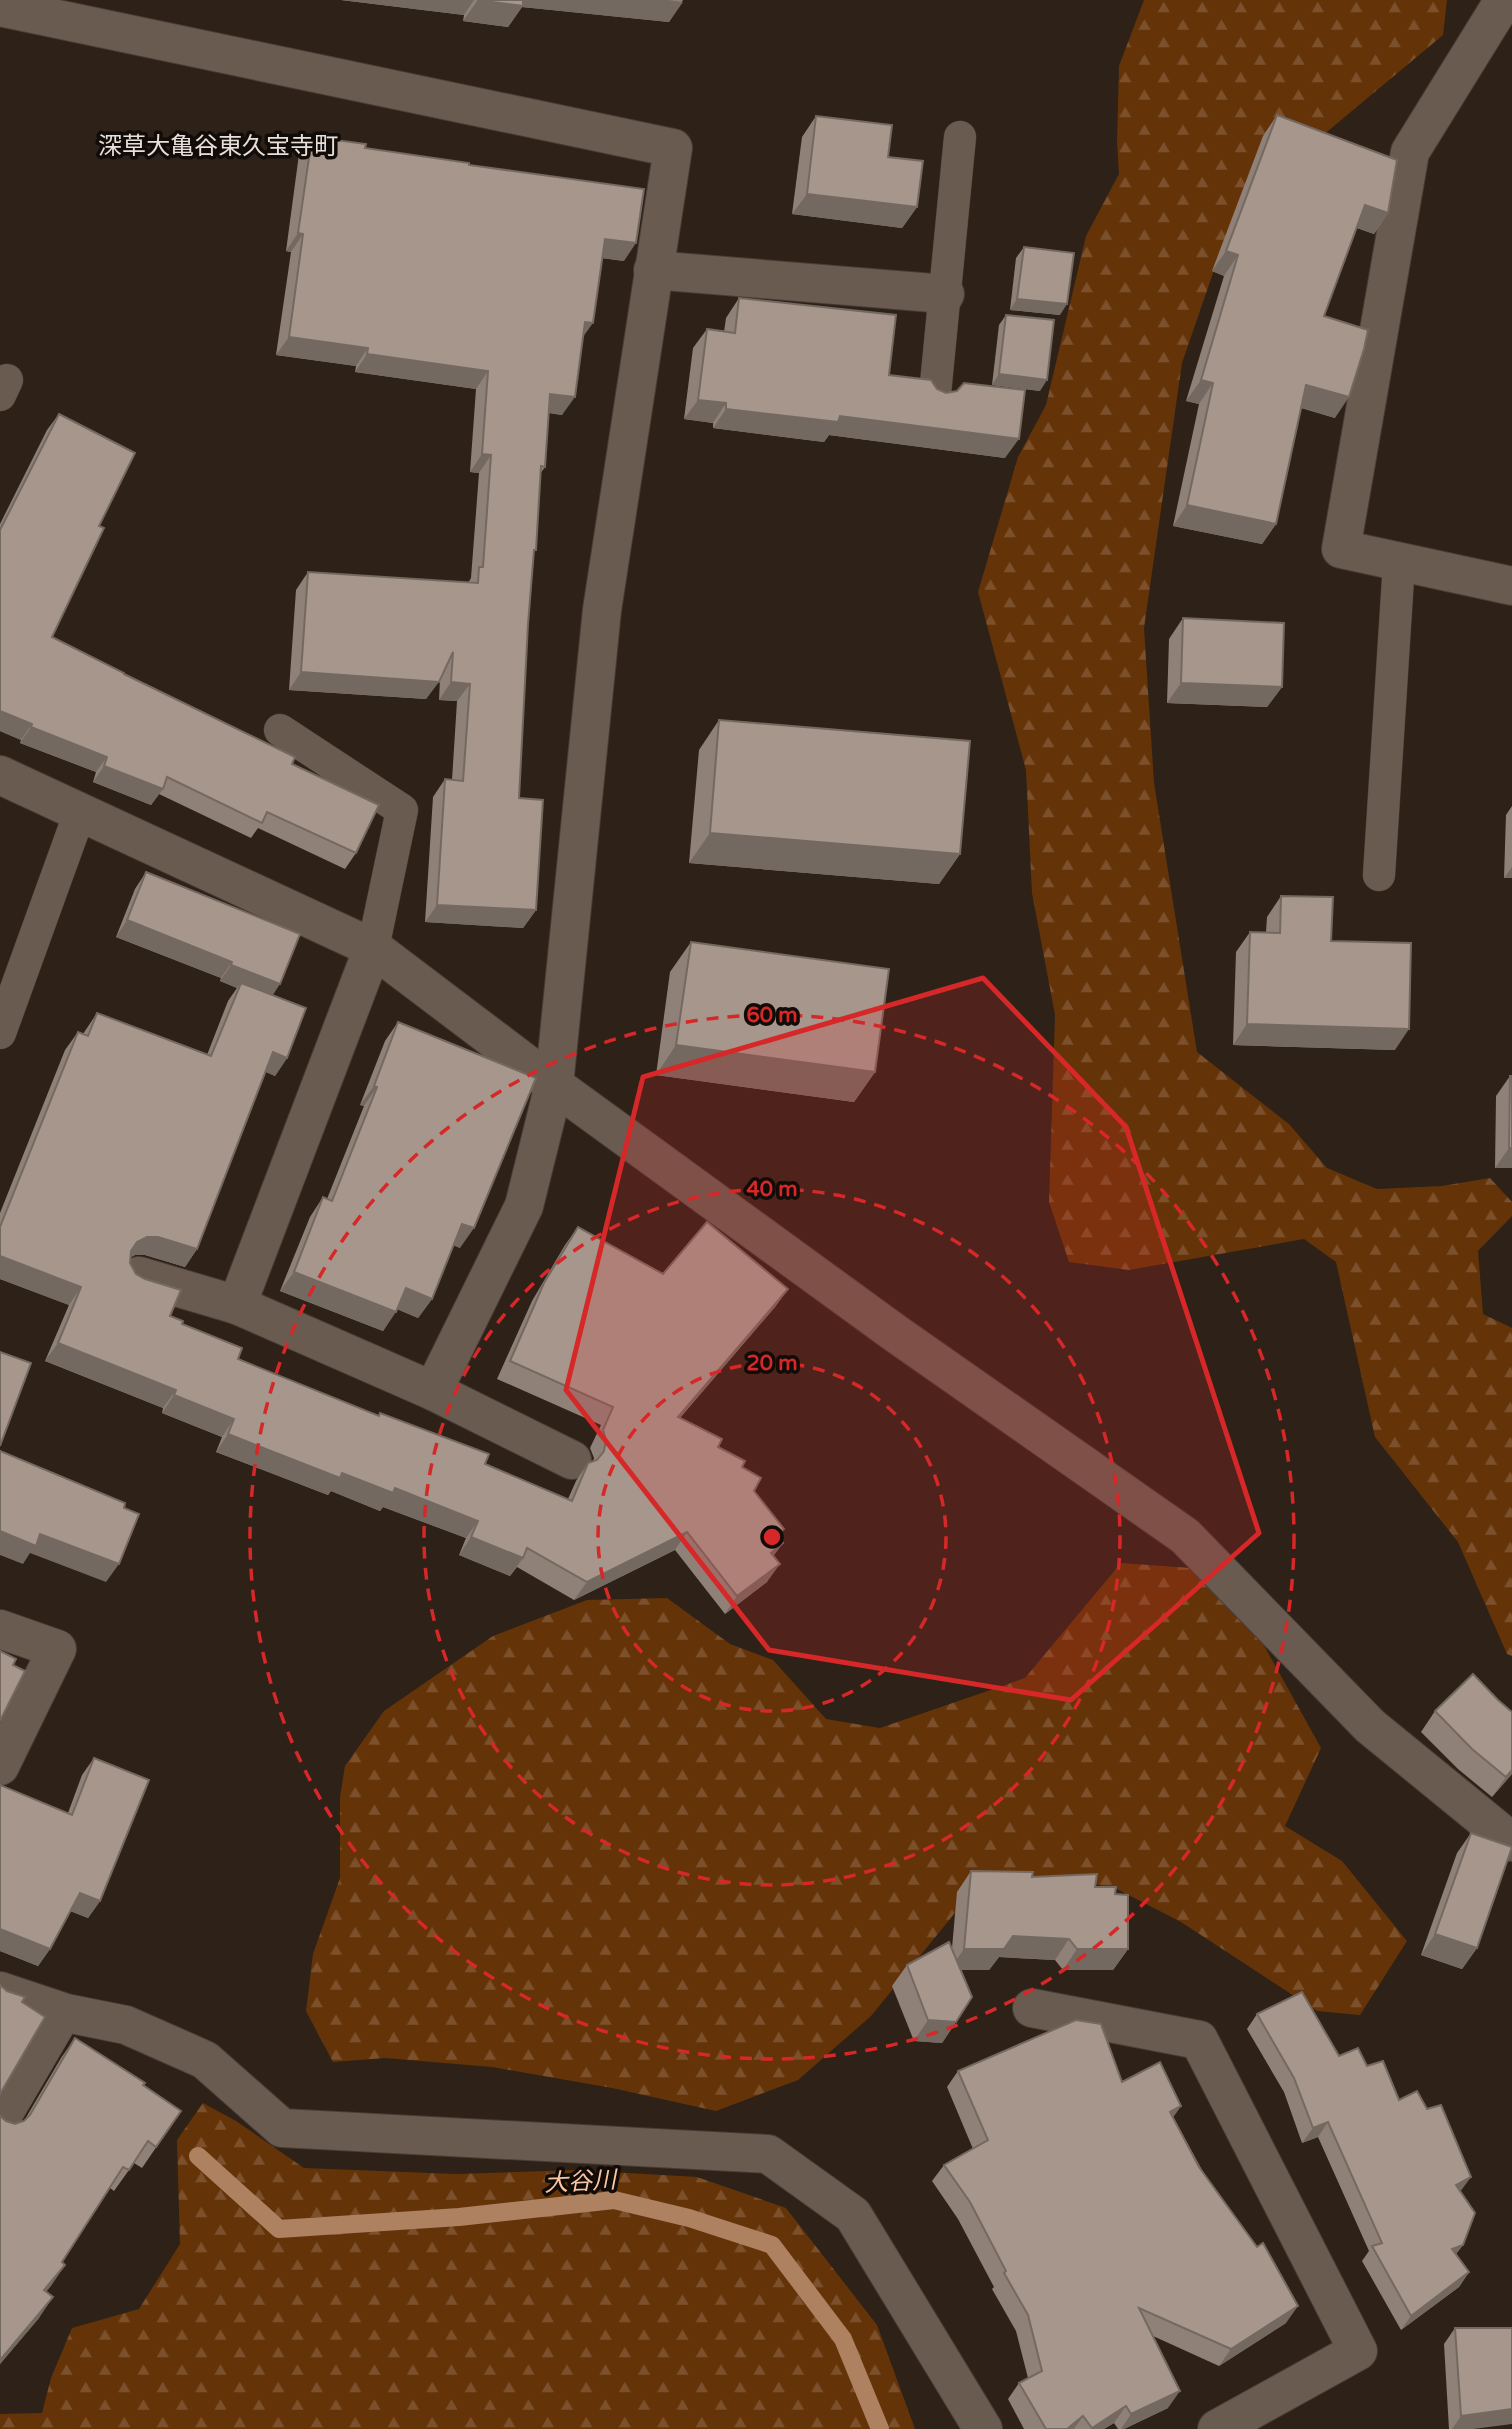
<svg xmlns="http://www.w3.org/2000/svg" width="1512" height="2429" viewBox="0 0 1512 2429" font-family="'Varela Round','Noto Sans JP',sans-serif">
<defs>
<pattern id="forest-firs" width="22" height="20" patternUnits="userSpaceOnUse" patternTransform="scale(1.75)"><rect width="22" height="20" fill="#653308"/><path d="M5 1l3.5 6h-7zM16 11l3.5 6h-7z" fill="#7b502b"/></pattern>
</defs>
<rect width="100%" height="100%" fill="#2d2118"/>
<g fill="url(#forest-firs)">
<path d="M1144,0H1447L1443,35L1322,136L1222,247L1182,363L1144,628L1154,783L1197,1052L1289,1124L1327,1168L1377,1189L1442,1186L1490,1178L1512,1202V1216L1478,1251L1483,1314L1512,1328V1656L1507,1654L1458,1542L1375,1437L1336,1262L1304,1239L1129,1270L1069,1262L1049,1202L1055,1015L1032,893L1026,770L978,592L1018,457L1046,405L1086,236L1119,174L1117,142L1119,66Z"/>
<path d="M1121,1563L1191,1568L1262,1642L1321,1748L1285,1826L1342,1861L1407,1941L1360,2015L1317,2011L1181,1922L1117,1889L1063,1877L972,1892L871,2016L798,2080L716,2111L612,2088L492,2067L385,2058L333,2062L306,2011L313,1954L340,1878V1797L345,1766L384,1711L493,1636L587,1600L667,1598L730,1644L773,1660L826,1719L880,1728L1025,1678Z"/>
<path d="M203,2103L236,2121L304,2168L456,2174L576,2170L697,2177L786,2208L877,2325L915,2429H0V2414L42,2413L51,2378L72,2328L139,2309L180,2244L177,2140Z"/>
</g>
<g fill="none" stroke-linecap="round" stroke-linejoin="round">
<path stroke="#ae8161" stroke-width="18" d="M198,2156L279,2229L459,2217L614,2200L689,2218L772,2245L843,2339L880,2429"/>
<defs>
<g id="service">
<path d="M935,394L960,137"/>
<path d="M0,395L7,380"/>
<path d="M280,730L402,810L373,948"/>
<path d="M1379,875L1399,563"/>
<path d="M0,1033L80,812"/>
<path d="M0,2126L66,2013"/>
</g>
<g id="minor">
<path d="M1504,0L1410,152L1341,549L1512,586"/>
<path d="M0,7L673,148L602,610L554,1085L524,1206L433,1391L237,1305L373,948"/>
<path d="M653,270L945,294"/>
<path d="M0,775L373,948L554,1085L895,1333L1185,1536L1370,1726L1512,1842"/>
<path d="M139,1276L237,1305"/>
<path d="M433,1391L572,1460"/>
<path d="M0,1629L57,1649L0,1766"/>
<path d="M0,1991L66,2013L126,2025L205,2060L282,2128L768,2154L853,2215L983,2429"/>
<path d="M1032,2008L1199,2040L1358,2351L1217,2429"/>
</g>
</defs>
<use href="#service" stroke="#483d37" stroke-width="33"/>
<use href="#minor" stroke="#483d37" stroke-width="40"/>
<use href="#service" stroke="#6a5b51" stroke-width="32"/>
<use href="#minor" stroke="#6a5b51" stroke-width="38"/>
</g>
<g fill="#8f8178">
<path d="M341,0H683L669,22L522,7L508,27L463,21L464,15Z"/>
<path d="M1277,115L1388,213L1374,234L1357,228L1324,316L1335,418L1301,408L1276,524L1262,544L1173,526L1199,404L1186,401L1224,276L1212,271L1263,136Z"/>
<path d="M816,116L888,157L917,207L902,228L792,214L802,137Z"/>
<path d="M312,137L365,148L469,165L624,261L602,258L562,415L549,413L545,467L540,474L536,550L533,553L528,624L519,798L536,910L523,928L425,922L433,797L445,779L452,780L457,701L439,700L440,679L426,699L289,690L296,590L308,572L468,583L471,578L479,473L470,472L476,389L355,372L356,366L276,355L291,252L286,251L299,154Z"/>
<path d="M1024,247L1060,315L1010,310L1016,258Z"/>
<path d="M739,298L889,375L937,389L1005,458L829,435L824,442L713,428V423L684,419L693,348L707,329L724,332L726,318Z"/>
<path d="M1006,315L1040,391L992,385L999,325Z"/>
<path d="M59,414L99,526L52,637L292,764L356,853L345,869L258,828L251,838L159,794L151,805L93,782L96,772L20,743L21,740L0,731V524L47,430Z"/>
<path d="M1183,618L1282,687L1267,707L1167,703L1169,639Z"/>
<path d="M719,720L960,854L939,884L689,863L699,750Z"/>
<path d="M1512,806V878H1504L1506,815Z"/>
<path d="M146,872L273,995L287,1058L275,1076L266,1072L197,1249L185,1267L145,1255H135L131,1257L130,1263L136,1274L170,1316L238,1359L378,1416L380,1413L485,1464L568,1499L576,1481L588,1463L593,1461L594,1458L590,1448L601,1425L497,1379L532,1301L565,1245L578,1227L663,1274L788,1289L775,1307L680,1418L742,1467L778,1537L767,1582L725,1614L675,1550L574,1600L517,1567L510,1576L459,1555L466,1538L383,1507L380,1511L331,1491L328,1495L216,1452L222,1437L162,1413L163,1408L45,1361L69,1305L0,1279V1213L65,1050L78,1032L83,1034L97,1013L207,1055L228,1001L237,988L220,981L221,978L116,937L135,889Z"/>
<path d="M1281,896L1331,941L1395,1050L1233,1045L1236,952L1250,932H1266L1267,917Z"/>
<path d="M691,942L875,1072L854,1102L656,1075L670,972Z"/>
<path d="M398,1022L460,1248L453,1245L432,1299L418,1318L397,1309L383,1331L280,1291L310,1217L323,1197L327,1199L364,1106L360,1105L385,1041Z"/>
<path d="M1510,1076L1512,1168H1495L1496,1096Z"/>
<path d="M1498,1700L1512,1712V1774L1492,1797L1458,1769L1421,1732L1435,1711Z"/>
<path d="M94,1758L100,1901L88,1918L70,1911L50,1949L38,1966L0,1951V1785L68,1813L82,1775Z"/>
<path d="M1471,1833L1477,1948L1462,1969L1421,1955L1457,1853Z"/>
<path d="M971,1871L1032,1877L1095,1887L1115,1894L1128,1949L1113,1970H1063L1055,1960L999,1957L989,1970H961L956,2022L942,2043L914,2041L892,1986L907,1965L952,1948L957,1892Z"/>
<path d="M1257,2014L1339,2056L1367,2066L1399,2100L1461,2192L1463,2245L1456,2254L1469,2272L1459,2287L1401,2330L1362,2261L1369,2251L1318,2137L1302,2143L1284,2092L1247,2029Z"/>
<path d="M75,2038L143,2085L181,2111L142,2168L134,2163L114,2191L110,2188L62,2262L65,2265L46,2291L39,2318L0,2364V2116L6,2121L15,2124L24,2121L61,2058Z"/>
<path d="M958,2071L1122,2082L1181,2106L1173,2117L1286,2323L1219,2366L1153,2336L1168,2408L1124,2429H1118L1114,2423L1104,2429H1024L1008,2399L1019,2383L1028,2378L1016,2331L992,2289L994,2287L958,2219L932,2181L944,2165L973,2149L947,2087Z"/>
<path d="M1455,2328L1473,2429H1449L1444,2344Z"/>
</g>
<g fill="#746961">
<path d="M341,0H474L464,15Z"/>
<path d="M515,0H668L683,2L669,22L522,7L508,27L463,21L477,1Z"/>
<path d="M807,194L917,207L902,228L792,214Z"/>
<path d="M1365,205L1388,213L1374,234L1351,226Z"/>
<path d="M298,233L303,234L291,252L286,251Z"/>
<path d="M605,239L636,243L624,261L593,257Z"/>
<path d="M1226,251L1238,255L1224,276L1212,271Z"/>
<path d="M1017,299L1067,304L1060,315L1010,310Z"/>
<path d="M585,322L593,323L580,341Z"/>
<path d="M289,337L368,348L356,366L276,355Z"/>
<path d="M367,354L488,371L476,389L355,372Z"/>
<path d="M999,374L1047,380L1040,391L992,385Z"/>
<path d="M1201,380L1213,383L1199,404L1186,401Z"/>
<path d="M1306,385L1349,397L1335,418L1292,405Z"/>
<path d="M550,394L575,397L562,415L538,411Z"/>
<path d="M698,400L726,403L713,423L684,419Z"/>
<path d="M726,409L840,416L1019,439L1005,458L829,435L824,442L713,428Z"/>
<path d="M482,454L491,455L479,473L470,472Z"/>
<path d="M1187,505L1276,524L1262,544L1173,526Z"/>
<path d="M301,672L439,682L426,699L289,690Z"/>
<path d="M451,682L470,684L457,701L439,700Z"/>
<path d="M1181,683L1282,687L1267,707L1167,703Z"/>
<path d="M0,711L32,724L21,740L0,731Z"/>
<path d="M31,727L107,757L96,772L20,743Z"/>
<path d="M104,766L163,789L151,805L93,782Z"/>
<path d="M710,833L960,854L939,884L689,863Z"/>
<path d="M1512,867V878H1504Z"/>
<path d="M437,905L536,910L523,928L425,922Z"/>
<path d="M127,920L232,962L221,978L116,937Z"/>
<path d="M231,965L280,984L269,1001L241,983L237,988L220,981Z"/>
<path d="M1247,1024L1409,1029L1395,1050L1233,1045Z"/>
<path d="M676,1045L875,1072L854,1102L656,1075Z"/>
<path d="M273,1052L287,1058L275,1076L261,1070Z"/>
<path d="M374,1086L377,1087L364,1106L360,1105Z"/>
<path d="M1509,1148H1512V1168H1495Z"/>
<path d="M462,1224L474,1228L460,1248L448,1243Z"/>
<path d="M147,1237H158L197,1249L185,1267L145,1255H135L124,1260L137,1242Z"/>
<path d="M0,1256L81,1287L69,1305L0,1279Z"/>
<path d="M294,1272L396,1312L383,1331L280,1291Z"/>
<path d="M406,1288L432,1299L418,1318L392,1307Z"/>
<path d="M788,1289L775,1307L665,1435L678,1417Z"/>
<path d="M58,1343L176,1390L163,1408L45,1361Z"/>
<path d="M174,1395L234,1419L222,1437L162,1413Z"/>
<path d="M228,1434L342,1473L395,1488L478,1521L466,1538L383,1507L380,1511L331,1491L328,1495L216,1452Z"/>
<path d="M0,1531L40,1534L119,1564L106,1582L30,1553L23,1564L0,1555Z"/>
<path d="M687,1532L675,1550L574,1600L587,1582Z"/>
<path d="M471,1537L523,1558L510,1576L459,1555Z"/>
<path d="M783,1543L770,1561L771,1553Z"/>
<path d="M780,1564L767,1582L725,1614L737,1596Z"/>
<path d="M1512,1770V1774L1492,1797L1506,1777Z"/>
<path d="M80,1893L100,1901L88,1918L68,1910Z"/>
<path d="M0,1929L50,1949L38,1966L0,1951Z"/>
<path d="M1435,1934L1477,1948L1462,1969L1421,1955Z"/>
<path d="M1013,1936L1069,1939L1055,1960L999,1957L989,1970H949L964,1949Z"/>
<path d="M1077,1949H1128L1113,1970H1063Z"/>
<path d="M928,2020L956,2022L942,2043L914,2041Z"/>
<path d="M1181,2106L1169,2123L1170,2112Z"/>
<path d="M1328,2122L1318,2137L1302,2143L1313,2128Z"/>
<path d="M1471,2177L1460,2192L1456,2185Z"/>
<path d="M1463,2245L1452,2259V2249Z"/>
<path d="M65,2265L51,2286L30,2311L44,2290Z"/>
<path d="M1469,2272L1459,2287L1401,2330L1411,2316Z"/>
<path d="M53,2297L39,2318L0,2364V2360Z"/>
<path d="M1298,2306L1286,2323L1219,2366L1231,2349Z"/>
<path d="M1180,2391L1168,2408L1124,2429H1121L1131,2414Z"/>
<path d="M1126,2406L1114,2423L1104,2429H1091Z"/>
<path d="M1512,2409V2424L1473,2429H1452L1461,2416Z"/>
<path d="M1083,2416L1074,2429H1067Z"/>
</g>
<g fill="#a6968b" stroke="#746961" stroke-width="2">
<path d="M477,0H523V6Z"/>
<path d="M1277,115L1397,160L1388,213L1365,205L1324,316L1368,330L1364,349L1349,397L1306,385L1276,524L1187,505L1213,383L1201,380L1238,255L1226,251Z"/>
<path d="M816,116L892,125L888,157L923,161L917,207L807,194Z"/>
<path d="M312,137L366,144L365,148L469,163V165L644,189L636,243L605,239L593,323L585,322L575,397L550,394L545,467L541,466L536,550H534L528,624L519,798L543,800L536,910L437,905L445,779L463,781L470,684L451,682L453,652L439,682L301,672L308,572L478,583L479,567H483L491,455L482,454L488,371L367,354L368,348L289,337L303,234L298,233Z"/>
<path d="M1024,247L1074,253L1067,304L1017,299Z"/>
<path d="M739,298L896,315L889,375L931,380L937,389L946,393L957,391L964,383L1025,390L1019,439L840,416L838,422L726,409V403L698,400L707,329L735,333Z"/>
<path d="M1006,315L1054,320L1047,380L999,374Z"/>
<path d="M59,414L135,453L99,526L104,528L52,637L124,673V674L295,757L292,764L379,805L356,853L267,812L262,823L167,777L163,789L104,766L107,757L31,727L32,724L0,711V530Z"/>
<path d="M1183,618L1284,623L1282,687L1181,683Z"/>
<path d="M719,720L970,741L960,854L710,833Z"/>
<path d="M146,872L300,934L280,984L231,965L232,962L127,920Z"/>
<path d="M1281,896L1333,897L1331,941L1411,943L1409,1029L1247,1024L1250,932L1280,933Z"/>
<path d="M691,942L889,969L875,1072L676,1045Z"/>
<path d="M241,983L306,1008L287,1058L273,1052L197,1249L158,1237H147L137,1242L131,1251L130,1263L136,1274L145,1279L181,1290L170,1316L183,1321L182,1324L242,1348L238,1359L379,1416L380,1413L489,1454L485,1464L572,1501L588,1463L597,1460L604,1451L606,1440L603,1430L613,1407L510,1361L544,1283L578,1227L663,1274L707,1222L788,1289L678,1417L722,1439L718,1447L745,1461L742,1467L761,1478L754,1491L784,1529L776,1535L783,1543L771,1553L780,1564L737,1596L687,1532L587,1582L527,1548L523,1558L471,1537L478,1521L395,1488L393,1493L342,1473L340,1478L228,1434L234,1419L174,1395L176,1390L58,1343L81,1287L0,1256V1227L78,1032L88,1036L97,1013L211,1056Z"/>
<path d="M398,1022L536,1078L474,1228L462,1224L432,1299L406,1288L396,1312L294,1272L323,1197L332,1201L377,1087L374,1086Z"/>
<path d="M1510,1076H1512V1148H1509Z"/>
<path d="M0,1352L31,1363L0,1446Z"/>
<path d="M0,1451L125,1503L124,1508L139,1514L119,1564L40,1534L36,1546L0,1531Z"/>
<path d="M0,1651L16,1659L13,1665L25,1671L0,1721Z"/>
<path d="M1473,1674L1498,1700L1512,1712V1770L1506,1777L1472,1749L1435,1711Z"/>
<path d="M94,1758L149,1780L100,1901L80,1893L50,1949L0,1929V1785L72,1815Z"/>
<path d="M1471,1833L1512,1847L1477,1948L1435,1934Z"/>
<path d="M971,1871L1033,1872L1032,1877L1097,1874L1095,1887H1116L1115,1894L1128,1895V1949H1077L1069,1939L1013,1936L1004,1949H964Z"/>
<path d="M949,1942L972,1997L956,2022L928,2020L907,1965Z"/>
<path d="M0,1985L7,1991L25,1997L22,2002L45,2017L0,2094Z"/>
<path d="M1302,1992L1339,2056L1358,2048L1367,2066L1383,2061L1399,2100L1417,2091L1427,2109L1441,2105L1471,2177L1456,2185L1475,2213L1463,2245L1452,2249L1469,2272L1411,2316L1372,2246L1382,2243L1328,2122L1313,2128L1294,2078L1257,2014Z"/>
<path d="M1076,2020L1101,2024L1122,2082L1160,2062L1181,2106L1170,2112L1199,2167L1257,2247L1263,2243L1298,2306L1231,2349L1139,2308L1180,2391L1131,2414L1126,2406L1092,2428L1083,2416L1067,2429H1046L1019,2383L1042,2371L1028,2315L1004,2273L1006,2271L970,2202L944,2165L988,2140L958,2071Z"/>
<path d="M75,2038L145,2083L143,2085L181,2111L156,2147L148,2141L129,2170L123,2167L62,2262L65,2265L44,2290L53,2297L0,2360V2116L6,2121L15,2124L24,2121L30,2115Z"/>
<path d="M1455,2328H1512V2409L1461,2416Z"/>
</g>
<path fill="#d62828" fill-opacity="0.2" stroke="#d62828" stroke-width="5" stroke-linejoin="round" d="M983,978L1126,1127L1259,1533L1071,1700L769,1650L566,1390L643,1077Z"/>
<g fill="none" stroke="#d62828" stroke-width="3.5" stroke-dasharray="12 9">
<circle cx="772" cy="1537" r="174"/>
<circle cx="772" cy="1537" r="348"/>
<circle cx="772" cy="1537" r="522"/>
</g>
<g text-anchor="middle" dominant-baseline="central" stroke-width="7" stroke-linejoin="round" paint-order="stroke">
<g font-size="24" fill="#e8dfda" stroke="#110c08">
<text x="218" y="146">深草大亀谷東久宝寺町</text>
</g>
<g font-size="24" font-style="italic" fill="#fcc6a3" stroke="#110c08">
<text transform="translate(580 2182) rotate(-3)">大谷川</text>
</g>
</g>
<circle cx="772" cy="1537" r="10" fill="#d62828" stroke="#110c08" stroke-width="3.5"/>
<g font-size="21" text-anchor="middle" font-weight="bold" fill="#d62828" stroke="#110c08" stroke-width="7" stroke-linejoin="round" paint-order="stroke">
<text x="772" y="1022">60 m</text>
<text x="772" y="1196">40 m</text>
<text x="772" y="1370">20 m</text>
</g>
</svg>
